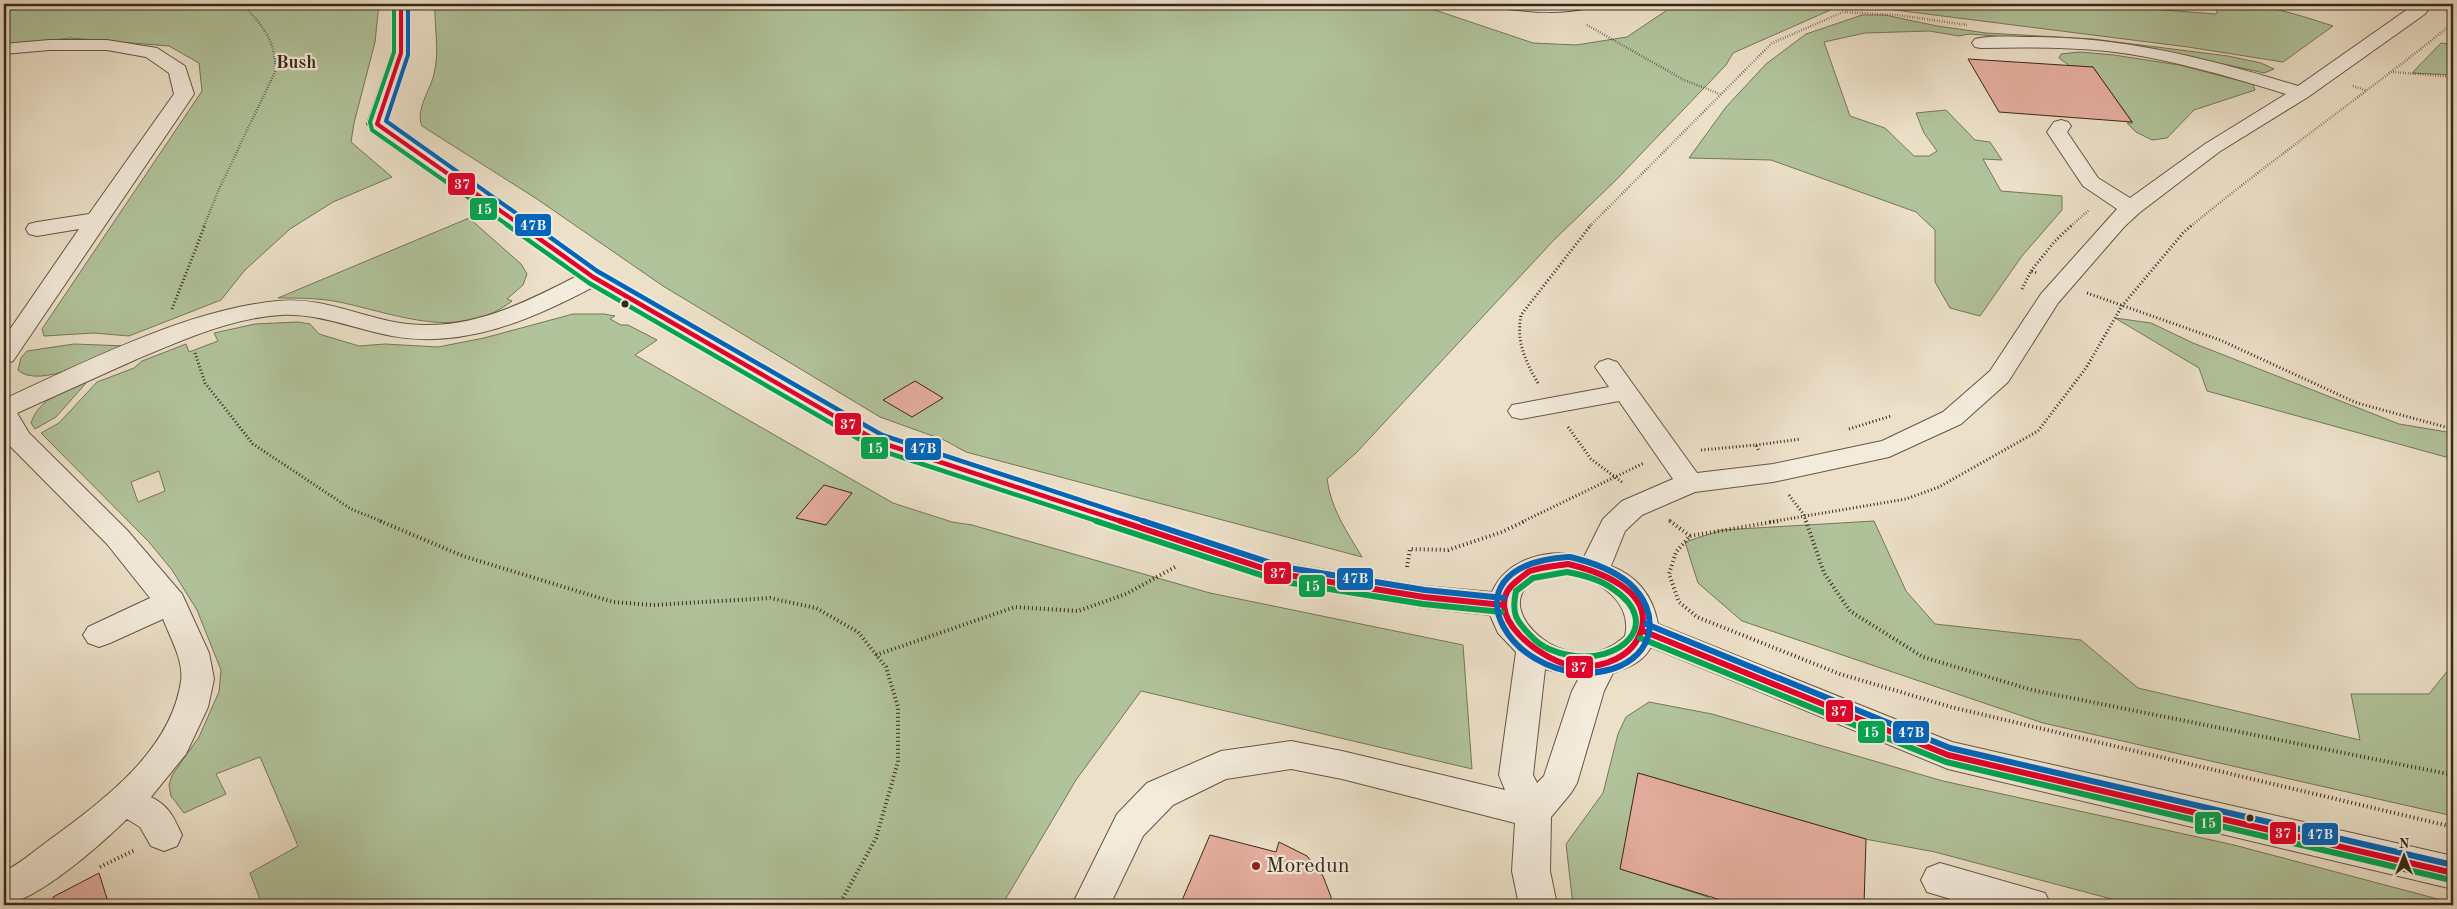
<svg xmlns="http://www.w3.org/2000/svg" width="2457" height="909" viewBox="0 0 2457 909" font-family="'Old Standard TT',serif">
<rect width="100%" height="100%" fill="#ece0c8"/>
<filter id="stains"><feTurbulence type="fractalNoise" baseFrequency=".004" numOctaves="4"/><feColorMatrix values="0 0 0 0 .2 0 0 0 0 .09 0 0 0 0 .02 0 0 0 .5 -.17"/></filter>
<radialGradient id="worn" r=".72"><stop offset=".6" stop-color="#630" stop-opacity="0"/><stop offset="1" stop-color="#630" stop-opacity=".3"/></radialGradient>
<g fill="#b1c39b" stroke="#76765a" fill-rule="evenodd">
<path d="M4,4H379L375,42L354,123L351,142L392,177L333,202L290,229L245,270L221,300L129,336L94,333L44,336L42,329L202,91L199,63L169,46L70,38L4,46Z"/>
<path d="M435,4H1417L1533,43L1576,45L1627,37L1676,4H2086L2216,14L2220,4C2265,4 2290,12 2333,26L2283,62L2188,47L1863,6L1835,8L1733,53L1726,65L1616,180L1553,241L1357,452L1327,479C1331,509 1347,532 1362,557L966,452L944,440L880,417L663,286L537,199L422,126C415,110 430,91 434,74C440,50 434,28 435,4Z"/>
<path d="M1862,15H1885L1937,26L1986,33L2093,39L2228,56L2261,63L2274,69L2264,73C2167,50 2068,41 1969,34L1959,36L1929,31L1865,33L1824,42L1850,116L1885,128L1914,156H1929L1937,151L1924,133L1916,113L1946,110L1975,140L1990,142L2002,160L1983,159L2001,191L2062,196V210L2022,256L1980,316L1950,308L1935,282V230L1916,212L1771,160L1689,158L1726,107L1766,64L1806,34Z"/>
<path d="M2441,43L2453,45V75L2412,73Z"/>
<path d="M2080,52L2114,55L2179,65L2253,84L2255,90L2194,110L2167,138L2152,140L2136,132L2127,123H2133L2093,67L2070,66L2059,58L2061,54Z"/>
<path d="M469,218L521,264L527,274L523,285L507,299L512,301C459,342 397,314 339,302C319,298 299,298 278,298Z"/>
<path d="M573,314H604L615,316L610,319L621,325H628L657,340L635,355L893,503L952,522L972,525L1210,593L1463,645L1472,769L1141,691L1076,780L1002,905H262L250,873L298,846L260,757L216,774L226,794L184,813L171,796L169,785L172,775L199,737L214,703L219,692L221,670L197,610L172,570L149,542L41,433L59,423L97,382L134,368L142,361L186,344L189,352L218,341L214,333L255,324L298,322L310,324L319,334L359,346L385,344L438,347L484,338ZM159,471L165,491L138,502L131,482Z"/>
<path d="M2115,318L2151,323L2193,343L2399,424L2453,433V459L2207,391L2199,368Z"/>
<path d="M74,344L126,346C102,356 39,390 18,370L21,358L27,351Z"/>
<path d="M87,382L56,417L35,429L31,423C39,398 65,391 87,382Z"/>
<path d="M1874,521L1906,591L1935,624L2081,640L2138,688L2360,740L2351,694H2429L2453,664V816L2043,723L1742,621L1698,583L1685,542L1722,530Z"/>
<path d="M1649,702L1712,714L1943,781L2234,845L2453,903V905H2134L1935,852L1865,839L1638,773L1621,869L1708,897L1715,905H1573L1566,844L1603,793L1618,734L1626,717Z"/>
</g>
<g fill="#e6afa0" stroke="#3a2819">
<path d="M1968,59L2093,67L2132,122L1999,112Z"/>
<path d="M915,381L943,398L912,417L883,400Z"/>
<path d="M824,485L852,493L826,525L796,518Z"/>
<path d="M1638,773L1866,839L1864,905H1737L1620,869Z"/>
<path d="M1210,835L1276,852L1279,842L1307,856L1323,876L1331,897V905H1180Z"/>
<path d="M99,873L109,905H56L53,897Z"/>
</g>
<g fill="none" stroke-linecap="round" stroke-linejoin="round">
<defs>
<g id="minor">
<path d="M393,4H410V53L387,122L601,272L889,436L1283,563L1424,586L1492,592C1507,558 1550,547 1584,557L1603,519L1622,501L1673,479L1619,401L1521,419L1512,417L1508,411L1512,405L1609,387L1595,367L1599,362L1608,359L1617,362L1697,473L1773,464L1882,441L1943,412L1990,371L2041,294L2117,209L2083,186L2047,132L2054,122L2061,120L2068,122L2071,126L2067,132L2098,178L2130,198L2205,144L2286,94C2227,76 2168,58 2107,51C2065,47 2023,47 1981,48L1975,47L1972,43L1975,39C1993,35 2014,37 2032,37C2124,37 2211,59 2298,86L2415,4H2432L2425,14L2308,97L2219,152L2139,213L2124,227L2058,303L2008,382L1961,424L1889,457L1773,482L1695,492L1642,515L1625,531L1611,566C1637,576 1653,596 1658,624L1952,742L2453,856V889L1948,769L1651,647C1643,662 1628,668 1613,673L1604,691L1577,783L1571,793L1551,817L1550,871L1557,905H1519L1512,871L1515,823L1342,779L1291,769L1226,779L1173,805L1143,836L1110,905H1072L1117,814L1147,783L1221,751L1291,741L1342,751L1505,790L1499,775L1516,652L1498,633L1490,615L1424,608L1281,585L869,448L593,287C531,320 463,349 392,336C354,329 320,313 281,315C231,318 183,340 137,359C97,377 57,395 17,413L29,433L127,530L182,594L209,653L214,679L208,707L186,754L151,797C170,807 173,816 182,835L177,846L164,851L151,846L140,827L127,819C99,846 41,898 4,905V871C19,865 34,851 48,841C101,802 171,752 181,681C184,661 170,637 163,619L110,643L99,647L88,643L83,635L88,627L150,598L107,544L9,445L4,436V399C85,362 189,309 278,301C317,297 352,313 389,321C457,336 518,307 577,276L367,124L392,53ZM1559,575C1591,573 1634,599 1625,636C1564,694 1464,585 1559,575ZM1545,669L1579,678L1572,691L1544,776L1537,783L1533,775Z"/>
<path d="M1498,4H1591L1588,8C1561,14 1535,12 1507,9L1501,8Z"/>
<path d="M49,40H107L157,48L185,66L194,94L13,361L4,364V338L79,229L37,236L29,234L26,229L29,224L37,222L89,214L174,94L169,73L146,57L107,50H49L4,54V44Z"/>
<path d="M1940,863L2045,893L2051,905H1971L1927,892L1921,880L1927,868Z"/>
</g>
</defs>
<use href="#minor" stroke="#665645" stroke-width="2"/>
<g stroke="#3a2819" stroke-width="2.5" stroke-dasharray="0.5 2" stroke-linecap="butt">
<path d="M1471,4L1484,8"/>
<path d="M1606,7L1614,4"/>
<path d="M1587,25L1684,80L1720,94"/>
<path d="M2393,72L2453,77"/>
<path d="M2353,86L2367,91"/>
<path d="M204,226L219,189L275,72C277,42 262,24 242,4"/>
<path d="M1590,226L1772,43L1843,12L1897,15L1967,25"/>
<path d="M2071,226L2089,210"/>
<path d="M2191,226C2276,156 2367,93 2453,23"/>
</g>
<g stroke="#3a2819" stroke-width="3" stroke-dasharray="1 2.5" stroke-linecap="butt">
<path d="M2031,271L2055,241L2072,225"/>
<path d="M2022,289L2031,271L2037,273"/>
<path d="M2087,293L2220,340L2357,403L2453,429"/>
<path d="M172,309L205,225"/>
<path d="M195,353L205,383L253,444L351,509L383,522"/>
<path d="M1538,383C1525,361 1516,341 1521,315L1591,225"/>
<path d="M1568,427L1591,459L1623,483"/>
<path d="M1849,429L1891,416"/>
<path d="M1756,445L1801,439"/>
<path d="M1701,450L1756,445L1759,451"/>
<path d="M1789,495L1804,515L1806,522"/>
<path d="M1669,520L1672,522"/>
<path d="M1522,522L1644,463"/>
<path d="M1770,522L1906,499L1939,487L2038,431L2086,368L2122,306L2183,233L2192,225"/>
</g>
<g stroke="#3a2819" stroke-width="4" stroke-dasharray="1 3" stroke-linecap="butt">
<path d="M380,521L463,556L613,602L653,605L770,598L816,608L858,632L886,667L898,707V762L876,838L839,905"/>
<path d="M1670,521L1690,536"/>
<path d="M1778,521L1690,536L1676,552L1669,574L1679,602L1697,617L1840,674L1951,707L2453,827"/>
<path d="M1806,521L1824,573L1850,611L1923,657L2032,690L2453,775"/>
<path d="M1407,567L1410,549L1448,550L1502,532L1525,521"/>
<path d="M876,655L1015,607L1078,611L1126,594L1175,567"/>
<path d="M100,867L135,850"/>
</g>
<use href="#minor" fill="#f3ebdb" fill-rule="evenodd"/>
<defs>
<path id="bus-1-far2" d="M401,4V53L377,124L522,226"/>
<path id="bus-1-far1" d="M520,225L593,277L879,442L1123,522"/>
<g id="bus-1">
<path d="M1120,521L1281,574L1424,597L1503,605"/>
<path d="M1568,564C1597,571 1654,590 1641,631C1637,644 1628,653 1616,659C1606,664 1591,667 1579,667C1545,665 1474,612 1518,580C1522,577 1526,573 1530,571C1542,567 1556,566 1568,564Z"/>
<path d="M1643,631L1948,755L2453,873"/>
</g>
<path id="bus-2-far2" d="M394,4V52L370,122L372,130L509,226"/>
<path id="bus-2-far1" d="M507,225L589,283L876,449L1100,522"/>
<g id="bus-2">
<path d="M1096,521L1279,581L1423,604L1502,612"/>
<path d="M1567,572C1583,575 1600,579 1613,589C1665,624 1619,665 1569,655C1556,653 1541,647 1532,637C1516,621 1511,614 1516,591L1533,578Z"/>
<path d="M1640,638L1946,762L2451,880"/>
</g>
<path id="bus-3-far2" d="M408,4V55L386,121L534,226"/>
<path id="bus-3-far1" d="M533,225L597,271L882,435L1147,522"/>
<g id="bus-3">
<path d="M1143,521L1283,567L1425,590L1504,598"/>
<path d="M1568,557C1431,566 1518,696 1612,669C1655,656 1662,612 1629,583C1612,569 1591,562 1570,557"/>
<path d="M1646,624L1950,748L2453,865"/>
</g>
</defs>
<use href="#bus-1-far2" stroke="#f3ebdb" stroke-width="6"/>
<use href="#bus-1-far1" stroke="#f3ebdb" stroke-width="8"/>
<use href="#bus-1" stroke="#f3ebdb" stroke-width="10"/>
<use href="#bus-2-far2" stroke="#f3ebdb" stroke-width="6"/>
<use href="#bus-2-far1" stroke="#f3ebdb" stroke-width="8"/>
<use href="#bus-2" stroke="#f3ebdb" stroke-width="10"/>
<use href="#bus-3-far2" stroke="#f3ebdb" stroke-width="6"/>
<use href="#bus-3-far1" stroke="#f3ebdb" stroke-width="8"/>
<use href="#bus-3" stroke="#f3ebdb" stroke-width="10"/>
<use href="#bus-1-far2" stroke="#e4002b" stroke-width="4"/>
<use href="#bus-1-far1" stroke="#e4002b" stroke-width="4.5"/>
<use href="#bus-1" stroke="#e4002b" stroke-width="6"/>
<use href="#bus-2-far2" stroke="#00a651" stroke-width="4"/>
<use href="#bus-2-far1" stroke="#00a651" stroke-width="4.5"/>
<use href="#bus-2" stroke="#00a651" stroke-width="6"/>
<use href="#bus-3-far2" stroke="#0065bd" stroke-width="4"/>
<use href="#bus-3-far1" stroke="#0065bd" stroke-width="4.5"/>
<use href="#bus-3" stroke="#0065bd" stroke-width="6"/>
</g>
<g fill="#3a2819" stroke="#f3ebdb" stroke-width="2">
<circle cx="625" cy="304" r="4.5"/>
<circle cx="2250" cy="818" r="4.5"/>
</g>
<circle fill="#8f2418" stroke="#f3ebdb" stroke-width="2" cx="1256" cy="866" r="5"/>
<g text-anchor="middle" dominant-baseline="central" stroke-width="4.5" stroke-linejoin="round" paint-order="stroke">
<g font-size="18" font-weight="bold" fill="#3a2819" stroke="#f3ebdb">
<text x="296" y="63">Bush</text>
</g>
<g font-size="22" fill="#3a2819" stroke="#f3ebdb" text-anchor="start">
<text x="1266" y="866">Moredun</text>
</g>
</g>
<g stroke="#f3ebdb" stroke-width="2">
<rect x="447" y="172" width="29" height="24" rx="5" fill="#e4002b"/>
<rect x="469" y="197" width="29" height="24" rx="5" fill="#00a651"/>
<rect x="514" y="213" width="38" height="24" rx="5" fill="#0065bd"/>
<rect x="834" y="412" width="28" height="24" rx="5" fill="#e4002b"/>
<rect x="860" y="436" width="29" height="24" rx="5" fill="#00a651"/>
<rect x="904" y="437" width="38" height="24" rx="5" fill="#0065bd"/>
<rect x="1263" y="561" width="29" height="24" rx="5" fill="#e4002b"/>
<rect x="1336" y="567" width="38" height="24" rx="5" fill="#0065bd"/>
<rect x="1298" y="574" width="28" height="24" rx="5" fill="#00a651"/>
<rect x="1565" y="655" width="29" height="24" rx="5" fill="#e4002b"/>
<rect x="1825" y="699" width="29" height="24" rx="5" fill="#e4002b"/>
<rect x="1857" y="720" width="29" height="24" rx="5" fill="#00a651"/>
<rect x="1892" y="720" width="38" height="24" rx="5" fill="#0065bd"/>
<rect x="2194" y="811" width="28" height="24" rx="5" fill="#00a651"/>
<rect x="2269" y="821" width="28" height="24" rx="5" fill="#e4002b"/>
<rect x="2301" y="822" width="38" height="24" rx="5" fill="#0065bd"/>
</g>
<g font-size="14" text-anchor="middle" font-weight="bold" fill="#fff">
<text x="462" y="189">37</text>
<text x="484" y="214">15</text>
<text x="533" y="230">47B</text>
<text x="848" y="429">37</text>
<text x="875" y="453">15</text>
<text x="923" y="453">47B</text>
<text x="1278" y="578">37</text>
<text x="1355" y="583">47B</text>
<text x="1312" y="591">15</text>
<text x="1579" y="672">37</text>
<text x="1839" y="716">37</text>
<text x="1871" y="737">15</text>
<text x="1911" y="737">47B</text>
<text x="2208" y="828">15</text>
<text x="2283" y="838">37</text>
<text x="2320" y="839">47B</text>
</g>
<rect width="2457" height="909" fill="none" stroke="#ece0c8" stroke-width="20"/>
<rect x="5" y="5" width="2447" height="899" fill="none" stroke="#3a2819" stroke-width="2.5"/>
<rect x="10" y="10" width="2437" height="889" fill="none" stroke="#3a2819"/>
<g transform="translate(2404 856)" stroke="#f3ebdb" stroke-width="4" paint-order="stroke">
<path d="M0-4L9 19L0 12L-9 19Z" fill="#3a2819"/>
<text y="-8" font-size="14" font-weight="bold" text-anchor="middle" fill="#3a2819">N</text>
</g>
<rect width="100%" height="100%" filter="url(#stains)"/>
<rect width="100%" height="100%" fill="url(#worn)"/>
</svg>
